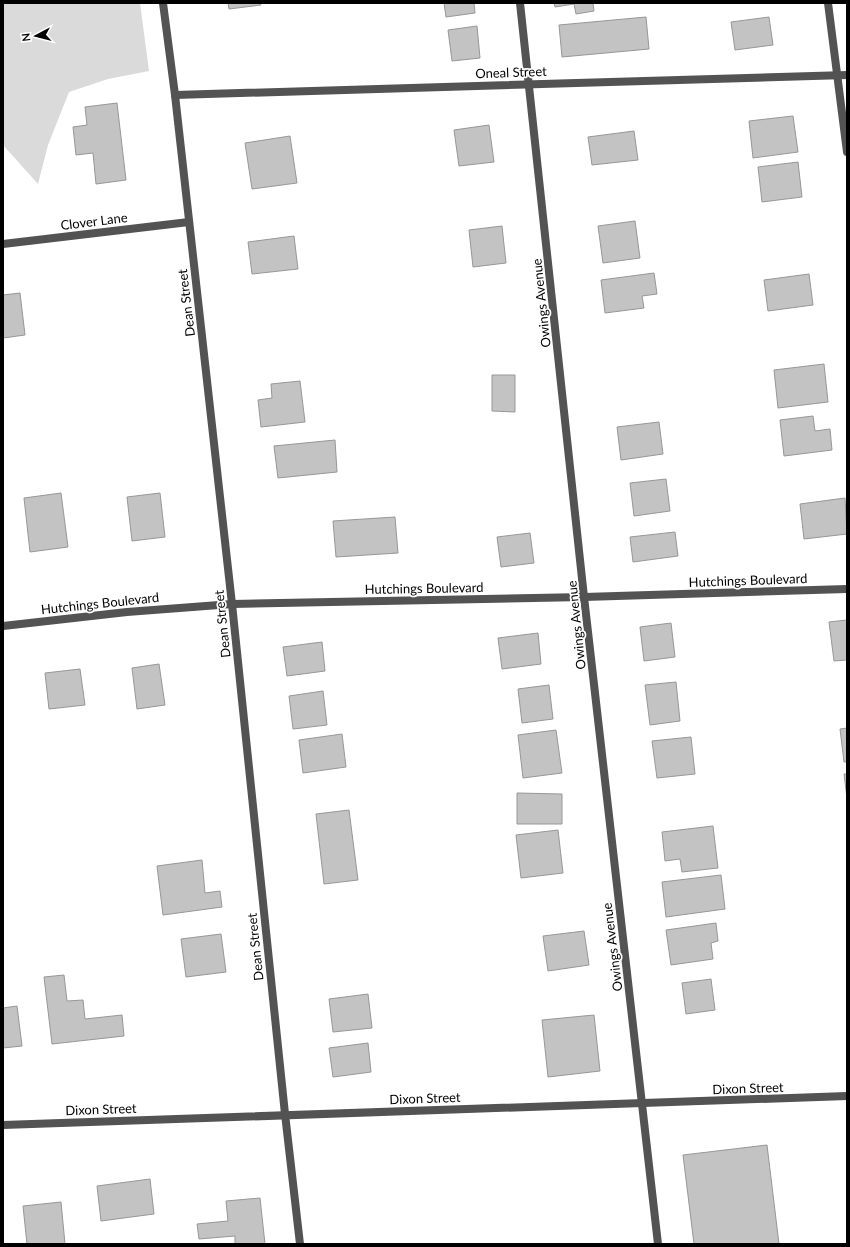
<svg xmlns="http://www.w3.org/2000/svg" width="850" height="1247" viewBox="0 0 850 1247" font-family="Lato,sans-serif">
<rect width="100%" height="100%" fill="#fff"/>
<path fill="#dadada" d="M3,3H140L149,71L108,79L69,92L48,145L38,184L3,145Z"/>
<g fill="#c3c3c3" stroke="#979797">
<path d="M228,3H260L261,5L229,9Z"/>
<path d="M444,3H474L475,13L446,17Z"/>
<path d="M554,3H593L594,11L576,14L574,4L555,7Z"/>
<path d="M646,17L649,49L562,57L559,25Z"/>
<path d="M769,17L773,45L735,50L731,22Z"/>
<path d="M477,26L480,58L452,61L448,30Z"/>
<path d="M117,103L126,180L96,184L93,153L76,155L73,127L87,125L85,107Z"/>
<path d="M793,116L798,152L753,158L749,121Z"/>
<path d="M489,125L494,162L459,166L454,130Z"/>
<path d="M634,131L638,160L592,165L588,137Z"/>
<path d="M290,136L297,183L252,189L245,143Z"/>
<path d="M798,162L802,197L762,202L758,167Z"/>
<path d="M635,221L640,258L603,263L598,226Z"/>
<path d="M502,226L506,263L473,267L469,230Z"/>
<path d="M294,236L298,269L252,274L248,242Z"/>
<path d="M654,273L657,294L642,296L644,308L605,313L601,280Z"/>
<path d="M809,274L813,305L768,311L764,280Z"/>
<path d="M20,293L25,335L3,338V295Z"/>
<path d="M824,364L828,402L778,408L774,370Z"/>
<path d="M492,375H515V412L492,411Z"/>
<path d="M300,381L305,422L261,427L258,400L272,398L271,384Z"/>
<path d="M813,416L815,431L830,429L832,450L784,456L780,420Z"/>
<path d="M659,422L663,454L621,460L617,427Z"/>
<path d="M335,440L337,472L278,478L274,446Z"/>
<path d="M666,479L670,511L634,516L630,483Z"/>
<path d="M61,493L68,547L30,552L24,498Z"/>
<path d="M160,493L165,537L132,541L127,497Z"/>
<path d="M845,498L847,534L804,539L800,504Z"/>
<path d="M395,517L398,553L336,557L333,521Z"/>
<path d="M675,532L678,556L633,562L630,537Z"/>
<path d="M530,533L534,563L501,567L497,537Z"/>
<path d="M847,620V660L834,661L829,622Z"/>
<path d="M671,623L675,657L644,661L640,627Z"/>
<path d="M538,633L541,664L502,669L498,638Z"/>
<path d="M322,642L325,671L287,676L283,647Z"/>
<path d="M159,664L165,705L137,709L132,668Z"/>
<path d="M80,669L85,705L49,709L45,673Z"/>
<path d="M676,682L680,721L650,725L645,685Z"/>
<path d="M549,685L553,719L522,723L518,689Z"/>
<path d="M323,691L327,725L293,729L289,696Z"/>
<path d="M847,728V762H844L840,729Z"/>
<path d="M556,730L562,773L523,778L518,735Z"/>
<path d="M342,734L346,767L303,773L299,740Z"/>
<path d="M691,737L695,774L657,778L652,741Z"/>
<path d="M844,774H847V798Z"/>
<path d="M517,793L562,794V824H517Z"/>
<path d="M349,810L358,880L324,884L316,814Z"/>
<path d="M713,826L718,868L682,872L680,859L665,861L662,832Z"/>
<path d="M558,830L563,873L521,878L516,835Z"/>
<path d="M202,860L205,893L220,891L222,907L163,915L157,866Z"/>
<path d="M721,875L725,909L666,917L662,882Z"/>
<path d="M716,923L718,941L711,943L713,959L671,965L666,930Z"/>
<path d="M584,931L589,965L548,971L543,936Z"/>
<path d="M221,934L226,972L186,977L181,939Z"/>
<path d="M64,975L67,1001L83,1000L85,1019L122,1015L124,1036L52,1044L44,977Z"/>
<path d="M711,979L715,1010L686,1014L682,983Z"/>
<path d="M368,994L372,1028L333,1032L329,999Z"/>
<path d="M17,1006L22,1046L3,1048V1008Z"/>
<path d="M594,1015L600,1071L548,1077L542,1020Z"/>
<path d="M368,1043L371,1072L333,1077L329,1048Z"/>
<path d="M767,1145L779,1244H694L683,1155Z"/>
<path d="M150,1179L154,1214L101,1221L97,1186Z"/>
<path d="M260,1198L265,1244H235V1236L199,1239L197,1224L228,1221L226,1201Z"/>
<path d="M61,1202L65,1244H27L23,1206Z"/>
</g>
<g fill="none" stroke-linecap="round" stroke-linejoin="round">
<g stroke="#535353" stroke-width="8">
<path d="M163,3L175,95L232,604L285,1114L300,1244"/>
<path d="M520,3L584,597L658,1244"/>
<path d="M828,3L847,152"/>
<path d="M175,95L847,75"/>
<path d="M3,244L189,222"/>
<path d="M3,626L127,612L232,604L584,597L847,589"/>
<path d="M3,1125L847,1096"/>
</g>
</g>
<g text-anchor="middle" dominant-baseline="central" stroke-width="3.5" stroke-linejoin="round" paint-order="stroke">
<g font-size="13" fill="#000" stroke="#fff">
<text transform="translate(511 72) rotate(-2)">Oneal Street</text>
<text transform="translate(94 221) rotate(-7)">Clover Lane</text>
<text transform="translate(186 303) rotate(-97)">Dean Street</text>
<text transform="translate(541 303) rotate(-96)">Owings Avenue</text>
<text transform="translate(748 580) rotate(-2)">Hutchings Boulevard</text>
<text transform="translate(424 588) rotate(-1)">Hutchings Boulevard</text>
<text transform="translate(100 603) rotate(-6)">Hutchings Boulevard</text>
<text transform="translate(222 624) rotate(-96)">Dean Street</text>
<text transform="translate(576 625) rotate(-96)">Owings Avenue</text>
<text transform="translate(255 947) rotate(-96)">Dean Street</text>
<text transform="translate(612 947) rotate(-97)">Owings Avenue</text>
<text transform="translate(748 1088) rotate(-2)">Dixon Street</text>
<text transform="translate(425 1098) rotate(-2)">Dixon Street</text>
<text transform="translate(101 1109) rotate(-2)">Dixon Street</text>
</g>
</g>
<rect width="850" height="1247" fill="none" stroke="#000000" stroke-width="8"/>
<g transform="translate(36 36) rotate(263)" stroke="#ffffff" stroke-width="3" paint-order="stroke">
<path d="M0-3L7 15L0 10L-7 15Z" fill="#000000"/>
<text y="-6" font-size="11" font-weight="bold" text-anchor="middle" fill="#000000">N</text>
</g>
</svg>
